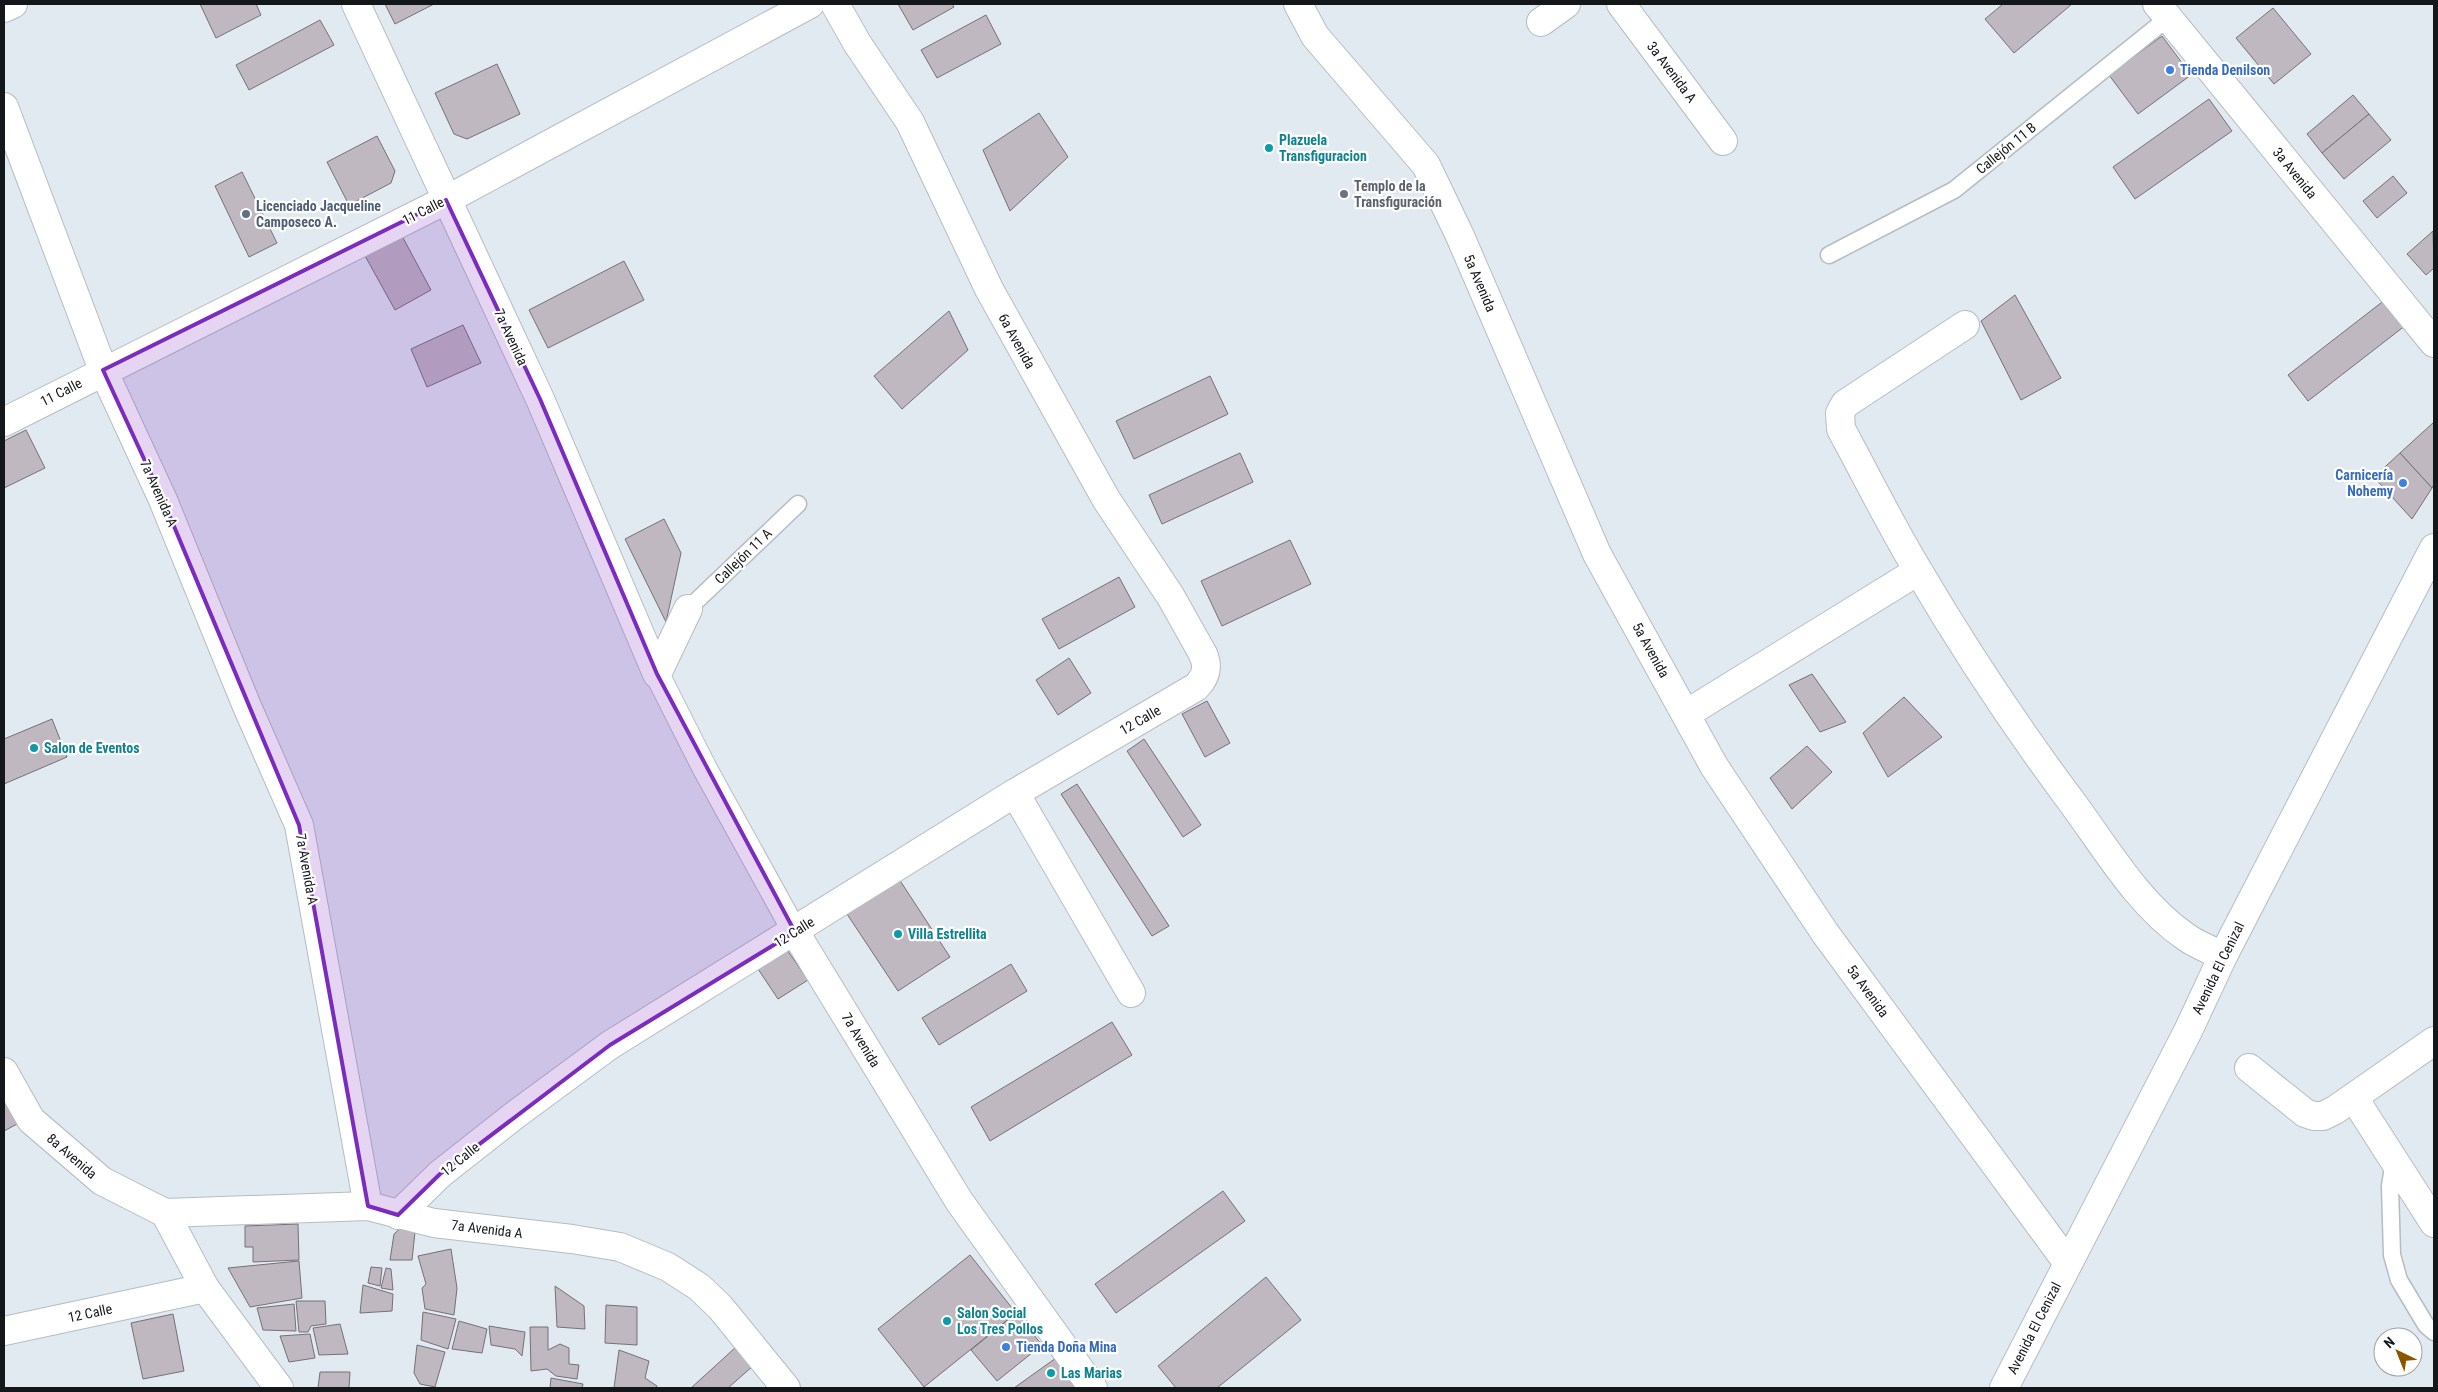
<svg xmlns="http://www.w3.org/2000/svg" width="2438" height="1392" viewBox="0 0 2438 1392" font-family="'Roboto Condensed',sans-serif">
<rect width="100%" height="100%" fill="#e1e9f1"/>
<g fill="#bfb8c0" stroke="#767077">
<path d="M200,4H256L261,15L216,38Z"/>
<path d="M385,4H434L395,24Z"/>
<path d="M898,4H952L954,7L913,30Z"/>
<path d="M2003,4H2072L2014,53L1985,19Z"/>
<path d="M2273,8L2311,54L2274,84L2236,38Z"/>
<path d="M986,15L1001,44L937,78L921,50Z"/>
<path d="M320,20L334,45L249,90L236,65Z"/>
<path d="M2162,36L2191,75L2138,114L2109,75Z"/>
<path d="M497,64L520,114L467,139L454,134L435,93Z"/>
<path d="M2353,95L2369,114L2322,153L2307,134Z"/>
<path d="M2209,99L2232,131L2135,199L2113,167Z"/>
<path d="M1039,113L1068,157L1010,211L983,150Z"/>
<path d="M2369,114L2391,140L2344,179L2322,153Z"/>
<path d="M377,136L395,171L391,183L349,205L327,162Z"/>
<path d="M242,172L277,243L249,257L215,186Z"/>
<path d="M2393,176L2407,193L2377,218L2363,201Z"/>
<path d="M2433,231L2434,268L2426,275L2407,254Z"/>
<path d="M401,234L431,290L395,310L364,254Z"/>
<path d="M624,261L644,300L548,348L529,310Z"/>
<path d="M2015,295L2061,378L2021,400L1981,321Z"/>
<path d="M2386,299L2406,325L2308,401L2288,375Z"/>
<path d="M949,311L968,350L902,409L874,376Z"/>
<path d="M463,325L481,363L427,387L411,349Z"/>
<path d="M1210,376L1228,414L1134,459L1116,421Z"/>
<path d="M2434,422V484L2432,488L2400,453Z"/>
<path d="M26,430L45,468L4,488V441Z"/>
<path d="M1240,453L1253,482L1162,524L1149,495Z"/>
<path d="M2400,453L2432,488L2412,519L2374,477Z"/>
<path d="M664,519L681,553L666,622L625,539Z"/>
<path d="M1290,540L1311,584L1222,626L1201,581Z"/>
<path d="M1119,577L1135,607L1059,649L1042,619Z"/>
<path d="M1069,658L1091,693L1058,715L1036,680Z"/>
<path d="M1812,674L1846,722L1820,732L1789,685Z"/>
<path d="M1904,697L1942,737L1888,777L1863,733Z"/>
<path d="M1207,701L1230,743L1205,757L1182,714Z"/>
<path d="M52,719L67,757L4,784V739Z"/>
<path d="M1144,739L1201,825L1183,837L1127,751Z"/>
<path d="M1807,746L1832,772L1792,809L1770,778Z"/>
<path d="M1077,784L1169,926L1152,936L1061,794Z"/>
<path d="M897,876L950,957L898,991L845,911Z"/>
<path d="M785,947L808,980L778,999L756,966Z"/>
<path d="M1011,964L1027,991L939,1045L922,1018Z"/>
<path d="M1112,1022L1132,1055L990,1141L971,1107Z"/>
<path d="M4,1095L19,1123L4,1131Z"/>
<path d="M1223,1191L1245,1221L1116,1313L1095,1284Z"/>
<path d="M298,1224L299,1260L253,1262V1247H245V1226Z"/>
<path d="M403,1226L415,1232L412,1260H390L394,1234Z"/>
<path d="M451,1249L457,1288L454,1315L425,1309L422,1288L426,1284L418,1256Z"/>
<path d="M970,1255L1016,1313L924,1387L878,1329Z"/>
<path d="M299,1261L302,1298L250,1307L228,1268Z"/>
<path d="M371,1267L382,1268L380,1286L368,1283Z"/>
<path d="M386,1268L391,1269L393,1290L381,1288Z"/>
<path d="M1266,1277L1301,1320L1217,1388H1176L1158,1366Z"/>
<path d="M363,1285L393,1294L392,1311L360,1313Z"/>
<path d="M555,1286L584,1306L585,1329L557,1327Z"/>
<path d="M296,1301H325L326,1324L311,1326L308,1332H299Z"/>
<path d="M294,1304L296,1331L263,1330L257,1308Z"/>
<path d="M606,1305L637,1307V1345L605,1343Z"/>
<path d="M423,1312L456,1319L448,1349L421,1340Z"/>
<path d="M1016,1313L1042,1345L997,1381L971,1350Z"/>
<path d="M173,1314L184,1371L143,1379L131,1323Z"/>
<path d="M459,1321L487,1329L482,1353L452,1349Z"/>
<path d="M340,1324L348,1354L319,1355L313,1328Z"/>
<path d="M489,1326L525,1332L522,1356L515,1349L491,1345Z"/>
<path d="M530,1327H548V1350L560,1344L569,1348V1364L579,1365L577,1379L556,1376L547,1369L531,1371Z"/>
<path d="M310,1334L315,1358L289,1362L280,1336Z"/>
<path d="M417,1345L445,1352L435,1387L420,1384L414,1373Z"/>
<path d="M736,1347L754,1365L728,1388H691Z"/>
<path d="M619,1350L649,1361L645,1378L657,1386L656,1388H614Z"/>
<path d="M1056,1358L1077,1388H1014Z"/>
<path d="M320,1372H350L349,1388H318Z"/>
<path d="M551,1378L583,1384L582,1388H550Z"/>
</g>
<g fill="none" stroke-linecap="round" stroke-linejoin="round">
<defs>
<g id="service">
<path d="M1829,255L1954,190L2168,18"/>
<path d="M688,609L798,504"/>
<path d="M2394,1161L2390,1186L2392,1255L2399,1280L2426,1325L2434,1332"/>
</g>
<path id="pedestrian" d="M657,674L705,769L795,932"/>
<g id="minor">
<path d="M356,4L540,399L657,674L688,609"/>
<path d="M1298,4L1315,36L1426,165L1460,236L1597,554L1714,766L1825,933L2067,1262"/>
<path d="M1621,4L1723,141"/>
<path d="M2157,4L2434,343"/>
<path d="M4,8L13,4"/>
<path d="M1541,22L1566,4"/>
<path d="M4,107L103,370L163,500L246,704L299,825L368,1206"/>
<path d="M1965,325L1845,404L1840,413L1841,429C1867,477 1891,526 1919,572C1966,652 2018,730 2074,805C2107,850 2139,905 2186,937C2197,945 2211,950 2223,956"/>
<path d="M4,422L446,200L810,4"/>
<path d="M1686,714L1918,571"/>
<path d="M1015,793L1131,993"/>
<path d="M795,932L959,1201L1093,1388"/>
<path d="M2249,1068L2305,1113L2314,1116H2323L2335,1110L2434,1041"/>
<path d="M4,1072L31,1120L102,1181L165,1213L368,1206L434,1223L572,1239L620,1247L668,1267L699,1287L720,1307L786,1388"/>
<path d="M2354,1098L2434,1223"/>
<path d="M165,1213L205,1288L279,1388"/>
<path d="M398,1215L440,1174L515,1115L610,1045L1015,793L1196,687C1206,677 1209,668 1203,654L1171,597L1106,499L989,289L910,122L857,43L835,4"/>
<path d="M4,1331L205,1288"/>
</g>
<path id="tertiary" d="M2004,1388L2188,1031L2223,956L2434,548"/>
</defs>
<use href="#service" stroke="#b5bdc4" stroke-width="19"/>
<use href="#pedestrian" stroke="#b5bdc4" stroke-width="26"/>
<use href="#minor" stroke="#b5bdc4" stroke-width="30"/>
<use href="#tertiary" stroke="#b5bdc4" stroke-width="30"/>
<use href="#service" stroke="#fff" stroke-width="16"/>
<use href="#pedestrian" stroke="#fff" stroke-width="24"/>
<use href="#minor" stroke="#fff" stroke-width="28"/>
<use href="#tertiary" stroke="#fff" stroke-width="28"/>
</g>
<path fill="#7b2cbf" fill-opacity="0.2" stroke="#7b2cbf" stroke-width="4" stroke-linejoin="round" d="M446,200L540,399L657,674L795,932L610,1045L440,1174L398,1215L368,1206L299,825L163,500L103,370Z"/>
<g fill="#3f7fe0" stroke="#fff" stroke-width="2">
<circle cx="2170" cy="70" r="5"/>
<circle cx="2403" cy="483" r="5"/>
<circle cx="1006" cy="1347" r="5"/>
</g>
<g fill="#0f9aa8" stroke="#fff" stroke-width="2">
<circle cx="1269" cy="148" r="5"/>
<circle cx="34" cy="748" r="5"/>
<circle cx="898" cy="934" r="5"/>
<circle cx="947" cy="1321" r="5"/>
<circle cx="1051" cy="1373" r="5"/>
</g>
<circle fill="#6b7280" stroke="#fff" stroke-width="2" cx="1344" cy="194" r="5"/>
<circle fill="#5c6f8a" stroke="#fff" stroke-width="2" cx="246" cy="214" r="5"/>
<g text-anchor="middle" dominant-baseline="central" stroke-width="4.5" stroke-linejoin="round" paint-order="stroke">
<g font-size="14" font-weight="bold" fill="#366cbe" stroke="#fff" text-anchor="start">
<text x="2180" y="70">Tienda Denilson</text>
<text x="2393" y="475" text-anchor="end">Carnicería<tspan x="2393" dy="16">Nohemy</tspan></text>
<text x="1016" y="1347">Tienda Doña Mina</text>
</g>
<g font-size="14" fill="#14171a" stroke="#fff">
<text transform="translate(1672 72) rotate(53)">3a Avenida A</text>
<text transform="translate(2006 148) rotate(-39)">Callejón 11 B</text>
<text transform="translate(2295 173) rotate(51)">3a Avenida</text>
<text transform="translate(423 211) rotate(-27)">11 Calle</text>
<text transform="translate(1480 283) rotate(67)">5a Avenida</text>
<text transform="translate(511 337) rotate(65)">7a Avenida</text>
<text transform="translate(1017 341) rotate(61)">6a Avenida</text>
<text transform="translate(61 392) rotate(-27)">11 Calle</text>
<text transform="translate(159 493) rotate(66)">7a Avenida A</text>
<text transform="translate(743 556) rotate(-44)">Callejón 11 A</text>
<text transform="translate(1651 650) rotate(61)">5a Avenida</text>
<text transform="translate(1140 720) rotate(-30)">12 Calle</text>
<text transform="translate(307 869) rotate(80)">7a Avenida A</text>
<text transform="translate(794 932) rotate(-32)">12 Calle</text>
<text transform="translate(2218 968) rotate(-64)">Avenida El Cenizal</text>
<text transform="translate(1868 991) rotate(54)">5a Avenida</text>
<text transform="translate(861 1040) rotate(59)">7a Avenida</text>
<text transform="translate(72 1156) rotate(41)">8a Avenida</text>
<text transform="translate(460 1159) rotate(-39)">12 Calle</text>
<text transform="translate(487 1229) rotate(7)">7a Avenida A</text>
<text transform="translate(90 1313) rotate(-12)">12 Calle</text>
<text transform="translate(2034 1328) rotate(-63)">Avenida El Cenizal</text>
</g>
<g font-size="14" font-weight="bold" fill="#0d838f" stroke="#fff" text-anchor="start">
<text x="1279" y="140">Plazuela<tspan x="1279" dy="16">Transfiguracion</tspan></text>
<text x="44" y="748">Salon de Eventos</text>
<text x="908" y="934">Villa Estrellita</text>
<text x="957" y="1313">Salon Social<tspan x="957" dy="16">Los Tres Pollos</tspan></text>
<text x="1061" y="1373">Las Marias</text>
</g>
<g font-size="14" font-weight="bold" fill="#5b616d" stroke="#fff" text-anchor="start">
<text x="1354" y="186">Templo de la<tspan x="1354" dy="16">Transfiguración</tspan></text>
</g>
<g font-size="14" font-weight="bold" fill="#4e5e75" stroke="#fff" text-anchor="start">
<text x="256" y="206">Licenciado Jacqueline<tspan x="256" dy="16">Camposeco A.</tspan></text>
</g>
</g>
<rect width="2438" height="1392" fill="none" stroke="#14171a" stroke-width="10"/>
<g transform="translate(2398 1352) rotate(317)"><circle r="24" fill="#ffffff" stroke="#a1a2a3"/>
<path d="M0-4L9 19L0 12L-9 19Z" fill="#895501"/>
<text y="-8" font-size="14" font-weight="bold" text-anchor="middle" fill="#14171a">N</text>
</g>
</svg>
